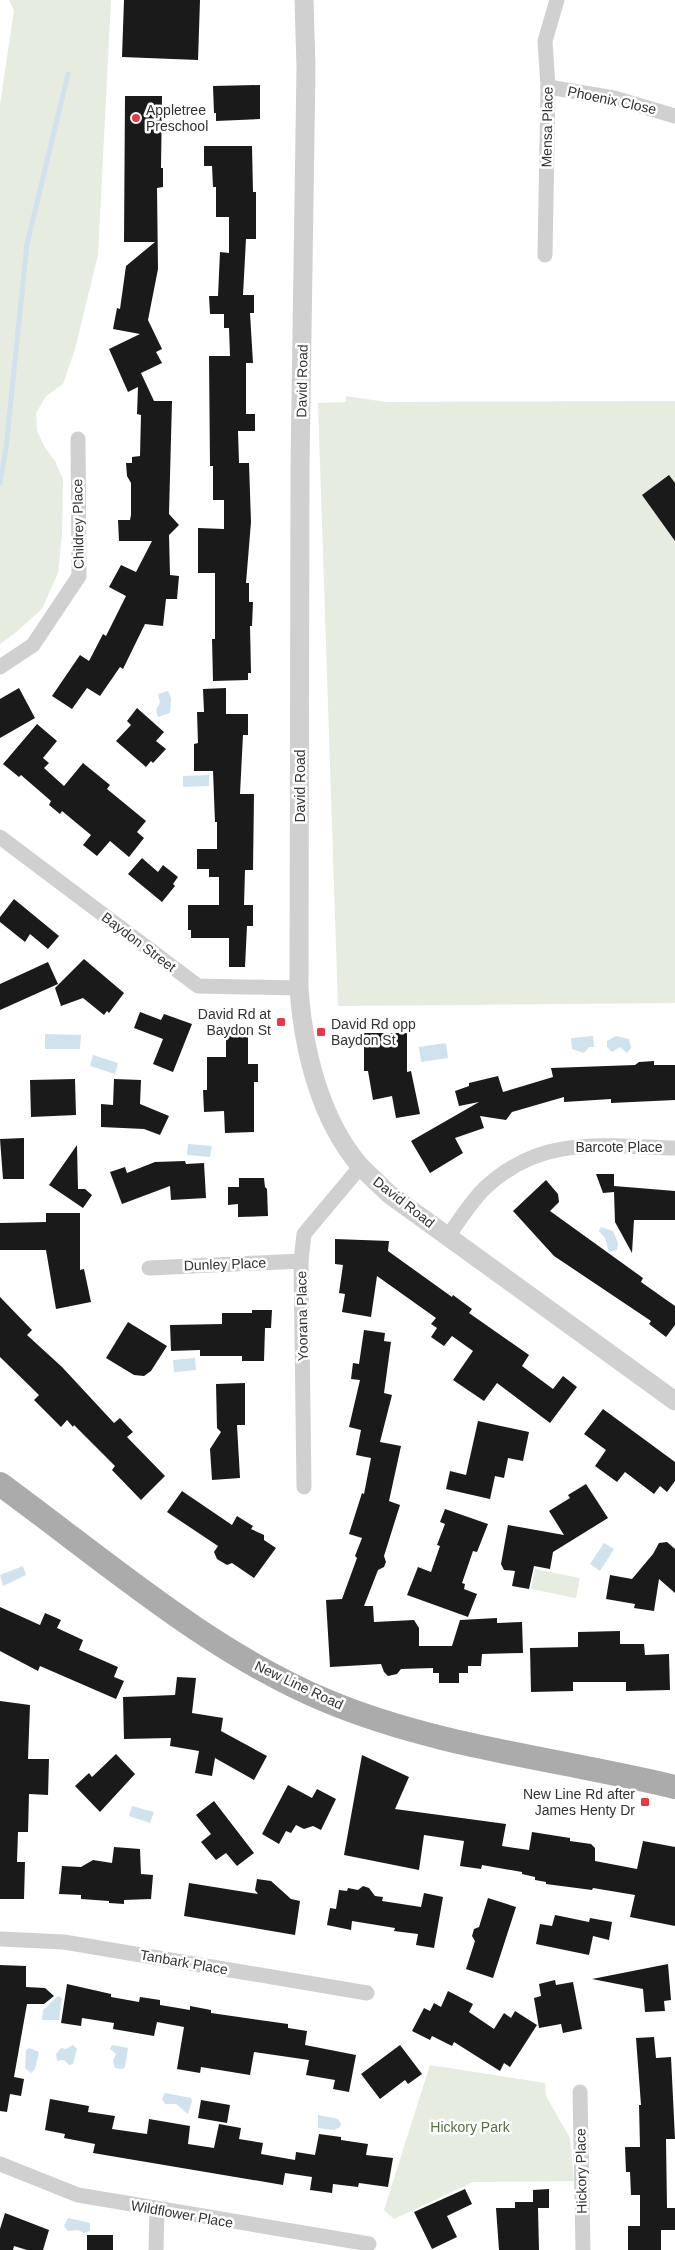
<svg xmlns="http://www.w3.org/2000/svg" width="675" height="2250" viewBox="0 0 675 2250" font-family="Helvetica,sans-serif">
<rect width="100%" height="100%" fill="#fff"/>
<g fill="#e6ecdf">
<path d="M9,0H111L98,255L75,349L63,384L46,396L36,413L37,431L45,448L55,461L63,479L62,533L58,573L42,609L14,634L0,644V105L14,10Z"/>
<path d="M346,396L386,402L675,401V1003L338,1006L318,403L346,402Z"/>
<path d="M535,1569L580,1578L576,1598L531,1589Z"/>
<path d="M430,2065L545,2083L546,2096L570,2138L574,2181L473,2182L394,2219L384,2210Z"/>
</g>
<g fill="#cfe2ee">
<path d="M168,691L171,698L170,713L158,717L156,710L160,702L158,694Z"/>
<path d="M209,775V786L183,787V776Z"/>
<path d="M45,1034L81,1035L80,1049H45Z"/>
<path d="M593,1036L594,1047H589L584,1053L572,1049L571,1038Z"/>
<path d="M616,1036L629,1039L631,1048L627,1053L620,1047L612,1052L607,1047V1041Z"/>
<path d="M446,1043L448,1058L421,1062L419,1047Z"/>
<path d="M93,1055L118,1063L115,1074L90,1066Z"/>
<path d="M188,1144L212,1146L210,1157L187,1155Z"/>
<path d="M601,1227L613,1231L618,1243L617,1250L609,1252L605,1238L599,1231Z"/>
<path d="M195,1358L196,1370L174,1372L173,1360Z"/>
<path d="M604,1543L614,1549L600,1571L590,1564Z"/>
<path d="M23,1566L26,1575L3,1586L0,1575Z"/>
<path d="M132,1806L154,1812L150,1823L129,1816Z"/>
<path d="M58,1996L62,1998L59,2020H42L43,2010Z"/>
<path d="M73,2045L77,2049L73,2064L69,2065L64,2060L57,2061L56,2054L61,2048L66,2049Z"/>
<path d="M112,2045L128,2048L125,2067L122,2069L115,2068L113,2061L116,2054L110,2049Z"/>
<path d="M29,2048L39,2052L35,2069L31,2073L25,2068L26,2050Z"/>
<path d="M165,2093L191,2098L192,2101L188,2114L176,2104H165L162,2099Z"/>
<path d="M318,2115L338,2119L341,2124L340,2127L334,2130L318,2128Z"/>
<path d="M68,2218L90,2223V2231L84,2233L78,2230L68,2231L64,2226Z"/>
</g>
<g fill="none" stroke-linecap="round" stroke-linejoin="round">
<path stroke="#cfe2ee" stroke-width="5" d="M0,483L6,448L27,244L68,74"/>
</g>
<g fill="#1a1a1a">
<path d="M124,0H200L198,60L122,57Z"/>
<path d="M260,85V119L216,121V113H214L213,86Z"/>
<path d="M125,96H162L161,168H163V187L157,188L158,269L148,320L162,349L156,352L162,363L141,373L154,401H172L169,514L179,525L169,535L170,575L179,576L177,599H166L163,626L145,624L123,669L120,667L100,696L87,688L72,709L52,696L80,655L89,661L103,634L106,636L126,596L109,587L121,565L136,572L152,541H119L118,520H130L131,515V483L127,476L126,463H132V457L140,456L141,415L137,414L138,387L128,392L109,349L140,334L113,329L117,308L120,309L126,266L155,242H124Z"/>
<path d="M204,146H252L253,192H256V239H246L243,295H254V313H250L253,363H246V414H255V431H238L239,463H249L251,522L246,583H249V602H253L252,626H250L251,673H248V680L213,681L212,639H215V573H198V528L224,529V500H213V466H210L209,356H230L229,328H224V314H210L209,296H218L220,252L229,253V217H216V187H213L212,166H204Z"/>
<path d="M669,475L675,483V541L642,495Z"/>
<path d="M19,688L35,718L0,738V699Z"/>
<path d="M226,688V714H248V735H243L240,794H254L253,870H245L244,905H253V926H247L245,967H229V938H191V930H188V905H219V877H209V869H197V849H217V822H215L213,771H194V744L198,743L197,712H204L203,689Z"/>
<path d="M137,708L164,732L156,741L166,749L153,763L151,761L146,767L116,741L131,725L127,721Z"/>
<path d="M37,724L57,741L43,758L49,763L44,768L64,786L83,763L110,785L107,789L146,821L137,832L144,838L129,857L110,841L97,856L83,845L91,835L62,811L60,814L49,805L51,801L21,775L19,777L3,764Z"/>
<path d="M142,858L158,872L163,865L178,877L173,884L175,886L162,902L128,874Z"/>
<path d="M14,899L59,936L48,949L30,934L25,942L0,922V917Z"/>
<path d="M84,959L124,993L109,1013L107,1011L104,1015L83,998L61,1006L55,988Z"/>
<path d="M48,962L58,984L0,1010V984Z"/>
<path d="M140,1012L161,1020L164,1014L192,1024L173,1072L153,1064L163,1039L134,1028Z"/>
<path d="M226,1032H248V1064H258V1082H254V1132L225,1133L224,1111L204,1112L203,1090H207V1057H226Z"/>
<path d="M364,1033H407V1072L411,1071L420,1114L396,1118L392,1096L373,1100L368,1071H364Z"/>
<path d="M654,1061V1065H675V1100L611,1103V1099L564,1102V1097L512,1112L506,1120L480,1116L484,1128L455,1138L463,1153L430,1173L411,1141L479,1102L459,1106L455,1091L469,1086V1083L498,1076L503,1092L553,1077L551,1068L635,1065L639,1062Z"/>
<path d="M75,1079L76,1115L31,1117L30,1080Z"/>
<path d="M114,1079L141,1080L140,1104L169,1116L160,1135L144,1129L101,1127V1104L113,1105Z"/>
<path d="M24,1138V1179H3L0,1139Z"/>
<path d="M77,1145L78,1189H85L92,1195L83,1208L49,1185Z"/>
<path d="M185,1161L186,1164L204,1163L206,1198L171,1200L170,1186L122,1204L110,1172L125,1167L127,1173L155,1162Z"/>
<path d="M596,1174H614V1186L675,1191V1220H634L632,1253L615,1222L614,1192L603,1193Z"/>
<path d="M239,1178H264L265,1187L267,1189L268,1216L238,1217V1204L228,1205V1187H239Z"/>
<path d="M546,1180L558,1194L559,1202L550,1211L643,1278L641,1282L675,1306V1325L666,1337L649,1324L651,1321L554,1256L513,1211Z"/>
<path d="M46,1213H80V1270L84,1269L91,1302L56,1309L46,1250H0V1223L46,1222Z"/>
<path d="M335,1239L389,1241L388,1251L452,1297L453,1295L472,1309L469,1313L529,1355L522,1366L553,1389L563,1376L577,1387L550,1423L497,1383L484,1401L453,1380L473,1351L452,1336L444,1346L431,1337L437,1328L431,1324L436,1318L377,1276L371,1317L342,1312L345,1294L339,1293L343,1265L335,1264Z"/>
<path d="M0,1297L32,1330L27,1335L62,1367L114,1423L120,1418L133,1432L127,1437L165,1476L141,1500L112,1470L115,1466L74,1425L73,1427L67,1420L61,1427L34,1400L39,1395L0,1357Z"/>
<path d="M252,1310H272L271,1328H265L264,1361H242V1356H200V1350L171,1351L170,1325L222,1324V1313H252Z"/>
<path d="M128,1322L167,1346L151,1371L144,1376L134,1375L106,1358Z"/>
<path d="M364,1330L385,1333L384,1341L391,1342L384,1393L392,1395L380,1442L401,1446L389,1501L400,1505L384,1556L386,1562L384,1567L378,1570L364,1606H373L374,1622L414,1620L419,1628V1646H452L460,1620L497,1618V1623L522,1622L523,1653L482,1654L481,1666H468V1673H459V1683H439V1673H433V1668L401,1669L397,1674L388,1676L384,1672L381,1664L330,1667L326,1600L342,1599L357,1558L355,1556L362,1538L349,1534L362,1493L364,1494L371,1458L356,1455L361,1430L349,1427L360,1380L351,1379L353,1363L359,1364Z"/>
<path d="M245,1383V1425H237L240,1478L212,1480L210,1449L221,1432L217,1428L216,1384Z"/>
<path d="M603,1409L675,1462V1481L667,1492L660,1486L654,1494L625,1472L617,1482L595,1466L606,1450L584,1434Z"/>
<path d="M478,1421L529,1432L523,1461L508,1458L504,1478L495,1476L490,1499L446,1489L450,1471L466,1475Z"/>
<path d="M586,1484L608,1518L553,1552L550,1569L534,1566L529,1589L512,1586L515,1571L504,1570L501,1564L508,1525L564,1535L549,1511L570,1498L568,1495Z"/>
<path d="M182,1491L232,1525L237,1516L253,1526L251,1529L264,1535V1540L276,1548L254,1578L232,1563L227,1565L217,1559L214,1552L218,1546L167,1512Z"/>
<path d="M445,1509L488,1524L477,1552L473,1551L462,1583L465,1584L464,1589L477,1594L468,1617L407,1595L418,1567L431,1572L440,1546L437,1545L445,1524L440,1522Z"/>
<path d="M667,1542L675,1549V1593L659,1579L654,1611L634,1608L635,1604L606,1599L610,1575L632,1579L653,1554L659,1543Z"/>
<path d="M0,1607L40,1625L45,1613L61,1620L57,1628L83,1640L79,1650L118,1667L114,1677L124,1681L116,1699L40,1666L38,1671L0,1651Z"/>
<path d="M620,1631V1644H644L645,1655L669,1654L670,1690L626,1691V1682H573V1691L531,1692L530,1648L578,1647V1632Z"/>
<path d="M177,1677L196,1678L192,1713L223,1718L221,1731L267,1756L254,1780L215,1758L212,1776L195,1773L199,1751L170,1746L171,1738L124,1739L123,1697L175,1695Z"/>
<path d="M0,1701L30,1705L28,1759H49L48,1795L29,1794L28,1832H18L17,1862H25L24,1899H0Z"/>
<path d="M116,1754L135,1774L100,1812L75,1786L89,1773L92,1777Z"/>
<path d="M362,1755L409,1777L395,1809L506,1824L502,1846L529,1850L532,1832L570,1838V1841L591,1844L595,1848V1861L637,1869L643,1841L675,1847V1926L630,1917L635,1895L593,1888L592,1890L546,1884V1882L535,1880V1877L522,1874V1872L482,1865L481,1869L460,1866L464,1841L424,1835L419,1870L344,1855Z"/>
<path d="M288,1785L312,1798L317,1789L336,1799L321,1830L313,1826L304,1829L296,1825L291,1833L286,1831L279,1844L262,1834Z"/>
<path d="M214,1801L254,1853L237,1866L226,1853L216,1860L201,1842L211,1834L196,1815Z"/>
<path d="M114,1847L140,1849L141,1874L153,1875L151,1899L124,1900V1904L109,1903V1901L81,1899V1895L59,1894L62,1866L81,1867L93,1860L112,1863Z"/>
<path d="M257,1879L271,1881L291,1899L300,1901L295,1935L184,1916L189,1883L258,1894L255,1890Z"/>
<path d="M363,1886L369,1888L375,1896L383,1897L382,1901L421,1907L424,1893L443,1897L434,1948L416,1945L418,1934L394,1931L395,1928L352,1921L351,1930L327,1925L330,1908L336,1909L339,1890L347,1891L348,1888L358,1890Z"/>
<path d="M488,1898L516,1907L493,1978L466,1969L475,1941L472,1936L474,1929L479,1927Z"/>
<path d="M555,1915L589,1922L590,1918L612,1922L609,1940L593,1936L589,1955L536,1944L540,1924L552,1926Z"/>
<path d="M668,1964L671,2000L664,2001L665,2011L645,2012L643,1989L592,1979Z"/>
<path d="M0,1965L26,1966V1987L45,1988L54,1996L44,2004H27L14,2077L24,2079L21,2096L10,2094L7,2112L0,2111Z"/>
<path d="M555,1980L556,1985L573,1982L582,2029L563,2033L561,2024L539,2028L534,1998L541,1996L539,1984Z"/>
<path d="M67,1984L111,1994V1997L139,2002L140,1997L160,2000V2005L190,2010V2006L211,2010V2013L288,2024V2028L307,2031L305,2045L356,2055L349,2092L333,2089L335,2080L306,2075L309,2060L254,2052L250,2075L201,2067L200,2073L177,2069L184,2027L157,2022L154,2036L113,2029L114,2023L82,2018L81,2026L61,2023Z"/>
<path d="M448,1991L473,2004L469,2012L494,2029L504,2013L511,2018L515,2011L537,2025L510,2067L504,2063L500,2071L454,2042L452,2046L432,2036L430,2040L412,2031L424,2008L430,2011L434,2003L441,2007Z"/>
<path d="M654,2037L656,2058L671,2057L675,2139H666L667,2208H675V2230H661V2250H628V2226H640V2195H631L630,2172H626L625,2147H640L639,2105H641L636,2038Z"/>
<path d="M400,2045L422,2074L408,2084L405,2080L380,2099L361,2074Z"/>
<path d="M50,2099L89,2106L88,2112L115,2116L112,2129L147,2134L149,2119L190,2126L188,2144L214,2148L219,2124L241,2128L239,2139L263,2143L261,2154L295,2160L296,2152L315,2155L319,2134L341,2137V2140L368,2144L366,2155L393,2158L388,2187L359,2183L358,2187L333,2184L332,2193L310,2190L312,2177L285,2173L283,2185L93,2153L95,2144L64,2138L65,2134L45,2130Z"/>
<path d="M201,2100L230,2105L227,2123L198,2118Z"/>
<path d="M465,2189L472,2204L447,2216L457,2237L432,2249L414,2212Z"/>
<path d="M549,2189V2208H538L539,2250H499L496,2208H515V2202H533V2190Z"/>
<path d="M5,2213L49,2230L43,2250H27L14,2246L13,2250H0V2229Z"/>
<rect x="87" y="2235" width="26" height="15"/>
</g>
<g fill="none" stroke-linecap="round" stroke-linejoin="round">
<g stroke="#d0d0d0" stroke-width="15">
<path d="M548,87L614,98L675,116"/>
<path d="M545,255L548,87L545,41L557,0"/>
<path d="M0,667L33,645L79,576L78,439"/>
<path d="M0,837L198,986L299,988"/>
<path d="M448,1236C460,1220 471,1201 486,1187C542,1135 604,1146 675,1148"/>
<path d="M149,1268L301,1261"/>
<path d="M304,1487L301,1261L304,1234L361,1166"/>
<path d="M0,1939L64,1942L367,1993"/>
<path d="M580,2092L583,2250"/>
<path d="M0,2164L78,2195L369,2244"/>
<path d="M156,2250L157,2210"/>
</g>
<path stroke="#d0d0d0" stroke-width="19" d="M304,0L306,67L300,466L299,988C303,1049 320,1120 361,1167C370,1176 380,1185 389,1194L675,1401"/>
<path stroke="#ababab" stroke-width="24" d="M0,1484C103,1559 209,1652 327,1701C437,1747 559,1759 675,1787"/>
</g>
<g fill="#e63946" stroke="#fff" stroke-width="2">
<circle cx="136" cy="118" r="5"/>
<rect x="276" y="1017" width="10" height="10" rx="2.5"/>
<rect x="316" y="1027" width="10" height="10" rx="2.5"/>
<rect x="640" y="1797" width="10" height="10" rx="2.5"/>
</g>
<g text-anchor="middle" dominant-baseline="central" stroke-width="5" stroke-linejoin="round" paint-order="stroke">
<g font-size="14" fill="#333" stroke="#fff">
<text transform="translate(612 100) rotate(12)">Phoenix Close</text>
<text transform="translate(547 127) rotate(-89)">Mensa Place</text>
<text transform="translate(302 381) rotate(-89)">David Road</text>
<text transform="translate(78 524) rotate(-91)">Childrey Place</text>
<text transform="translate(300 786) rotate(-90)">David Road</text>
<text transform="translate(139 942) rotate(37)">Baydon Street</text>
<text x="619" y="1147">Barcote Place</text>
<text transform="translate(404 1202) rotate(38)">David Road</text>
<text transform="translate(225 1264) rotate(-2)">Dunley Place</text>
<text transform="translate(302 1316) rotate(-91)">Yoorana Place</text>
<text transform="translate(299 1685) rotate(25)">New Line Road</text>
<text transform="translate(184 1962) rotate(10)">Tanbark Place</text>
<text transform="translate(581 2171) rotate(-91)">Hickory Place</text>
<text transform="translate(182 2214) rotate(10)">Wildflower Place</text>
</g>
<g font-size="14" fill="#333" stroke="#fff" text-anchor="start">
<text x="146" y="110">Appletree<tspan x="146" dy="16">Preschool</tspan></text>
<text x="271" y="1014" text-anchor="end">David Rd at<tspan x="271" dy="16">Baydon St</tspan></text>
<text x="331" y="1024">David Rd opp<tspan x="331" dy="16">Baydon St</tspan></text>
<text x="635" y="1794" text-anchor="end">New Line Rd after<tspan x="635" dy="16">James Henty Dr</tspan></text>
</g>
<g font-size="14" fill="#56703f" stroke="#fff">
<text x="470" y="2127">Hickory Park</text>
</g>
</g>
</svg>
